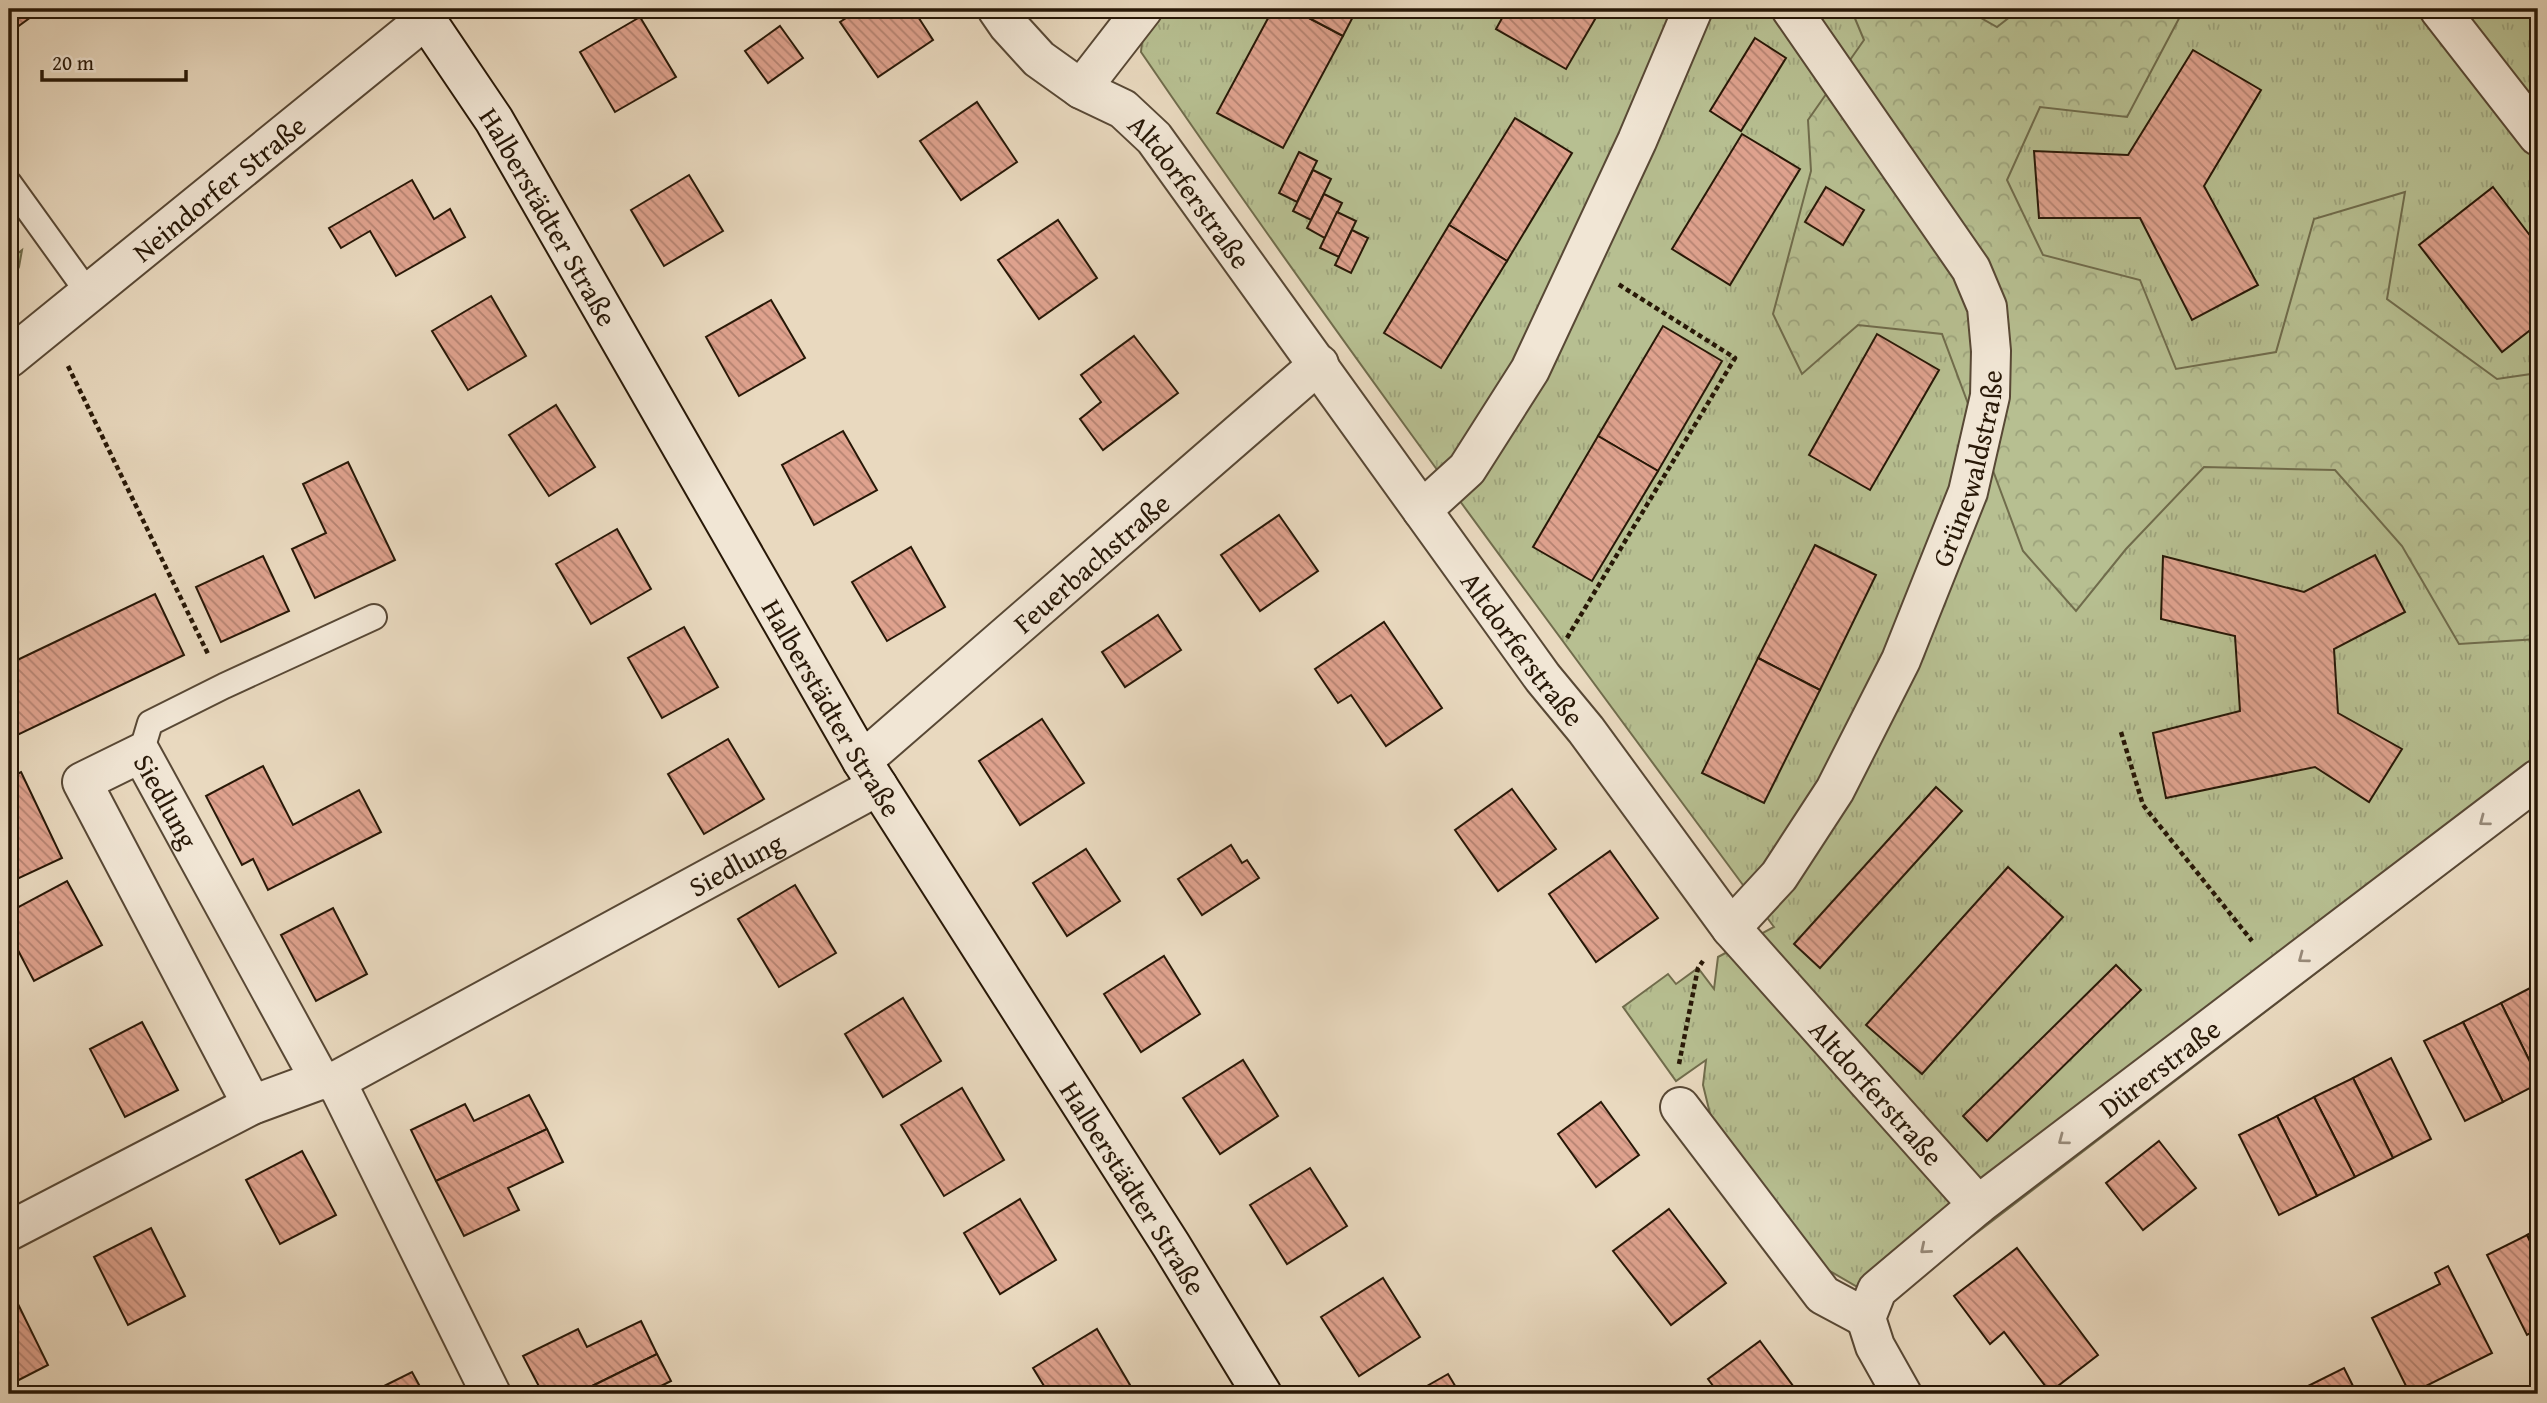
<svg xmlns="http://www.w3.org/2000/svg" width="2547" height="1403" viewBox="0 0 2547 1403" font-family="'Gentium Book Plus',serif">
<defs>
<pattern id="grass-tufts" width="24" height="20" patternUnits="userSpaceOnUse" patternTransform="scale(1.75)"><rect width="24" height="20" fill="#b7bf91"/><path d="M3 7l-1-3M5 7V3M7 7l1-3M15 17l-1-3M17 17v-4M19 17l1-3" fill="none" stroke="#9da37c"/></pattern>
<pattern id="forest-crowns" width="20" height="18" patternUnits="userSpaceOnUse" patternTransform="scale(1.75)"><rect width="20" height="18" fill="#b7bf91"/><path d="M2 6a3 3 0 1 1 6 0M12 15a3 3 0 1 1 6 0" fill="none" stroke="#9da37c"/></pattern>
<pattern id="building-back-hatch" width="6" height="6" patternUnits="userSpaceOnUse" patternTransform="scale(1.75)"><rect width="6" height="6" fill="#dfa28e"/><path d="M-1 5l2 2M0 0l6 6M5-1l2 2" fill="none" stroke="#b58372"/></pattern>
</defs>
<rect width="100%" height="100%" fill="#e9d9bf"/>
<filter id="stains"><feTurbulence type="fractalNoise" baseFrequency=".00286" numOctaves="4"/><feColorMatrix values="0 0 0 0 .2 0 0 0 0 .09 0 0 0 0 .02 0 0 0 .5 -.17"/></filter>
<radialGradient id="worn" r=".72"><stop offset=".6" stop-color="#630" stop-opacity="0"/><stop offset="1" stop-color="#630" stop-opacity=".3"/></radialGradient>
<g fill="url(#grass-tufts)" stroke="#706c4c" stroke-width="2">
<path d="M1156,9H2538V803L1885,1303L1816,1263L1715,1134L1703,1085L1706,1060L1676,1081L1623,1007L1668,974L1676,984L1698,968L1714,989L1718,957L1774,927C1560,637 1344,349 1141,52L1144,23Z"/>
<path d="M22,250L19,267L9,286V260Z"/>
</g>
<path fill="url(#forest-crowns)" stroke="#706c4c" stroke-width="2" d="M1851,9H1965L1997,27L2020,9H2184L2127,117L2040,107L2007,180L2043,255L2140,280L2176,369L2276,352L2314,219L2405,192L2387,299L2497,379L2538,373V639L2459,644L2402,546L2335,470L2204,467L2126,549L2076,611L2023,551L1942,334L1858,325L1802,374L1773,314L1811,171L1808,120L1864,40Z"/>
<g fill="url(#building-back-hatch)" stroke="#281807" stroke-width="2">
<path d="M9,9H42L9,33Z"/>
<path d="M860,9H913L933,40L878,77L840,22Z"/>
<path d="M1273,9H1292L1343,36L1283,148L1217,113Z"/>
<path d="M1292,9H1357L1343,36Z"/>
<path d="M1507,9H1601L1566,69L1496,29Z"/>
<path d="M640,17L676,77L615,112L580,52Z"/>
<path d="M780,26L803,58L768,83L745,51Z"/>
<path d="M1755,38L1786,58L1741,131L1710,111Z"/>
<path d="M2193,50L2261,90L2204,186L2258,285L2192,320L2140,218H2039L2034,151L2128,155Z"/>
<path d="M977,102L1017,162L961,200L920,141Z"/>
<path d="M1515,118L1572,153L1507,261L1449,225Z"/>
<path d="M1742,134L1800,169L1730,285L1672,249Z"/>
<path d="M1299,152L1317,161L1297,202L1279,193Z"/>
<path d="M1313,170L1331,179L1311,220L1293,211Z"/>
<path d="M689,175L723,231L664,266L631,210Z"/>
<path d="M412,180L434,219L450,209L465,237L396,276L370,231L341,248L329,228Z"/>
<path d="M1826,187L1864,210L1843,245L1805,222Z"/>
<path d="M2493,187L2538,246V324L2502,352L2419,245Z"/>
<path d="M1324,194L1342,203L1325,238L1307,228Z"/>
<path d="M1337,212L1356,221L1339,257L1320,248Z"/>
<path d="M1058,220L1097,278L1039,319L998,260Z"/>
<path d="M1449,225L1507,261L1441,368L1384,333Z"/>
<path d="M1352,230L1368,238L1351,273L1335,265Z"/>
<path d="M491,296L526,356L468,390L432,331Z"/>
<path d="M771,300L805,358L739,396L706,337Z"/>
<path d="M1663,326L1722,361L1658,471L1598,436Z"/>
<path d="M1877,334L1939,370L1870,490L1809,455Z"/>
<path d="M1134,336L1178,393L1103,450L1080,419L1101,402L1081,375Z"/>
<path d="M556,405L595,467L549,496L509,435Z"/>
<path d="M843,431L877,490L814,525L782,465Z"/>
<path d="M1598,436L1658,471L1592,581L1533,547Z"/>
<path d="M348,462L395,560L315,598L292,549L326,533L303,484Z"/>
<path d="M1279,515L1318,571L1260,611L1221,555Z"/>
<path d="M617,529L651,589L591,624L556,564Z"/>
<path d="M1815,545L1876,575L1820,690L1758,658Z"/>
<path d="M911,547L945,607L887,641L852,582Z"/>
<path d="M2375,555L2405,612L2334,649L2338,713L2402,749L2369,802L2315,767L2166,798L2153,733L2240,711L2235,636L2161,619L2163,556L2304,592Z"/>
<path d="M263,556L289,611L221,642L196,587Z"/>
<path d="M155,594L184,655L9,739V664Z"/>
<path d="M1158,615L1181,650L1125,687L1102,652Z"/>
<path d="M1384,622L1442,708L1386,746L1351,695L1338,703L1315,669Z"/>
<path d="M684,627L718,687L662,718L628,658Z"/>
<path d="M1758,658L1820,690L1764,803L1702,773Z"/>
<path d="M1042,719L1084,783L1020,825L979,761Z"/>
<path d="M728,739L764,799L704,834L668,774Z"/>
<path d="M263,766L293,825L359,790L381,832L268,890L253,859L242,865L206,796Z"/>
<path d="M21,772L62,858L17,879L9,861V778Z"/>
<path d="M1936,787L1962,811L1820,968L1794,944Z"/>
<path d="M1512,789L1556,849L1498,891L1455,830Z"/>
<path d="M1231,845L1242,863L1247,860L1259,878L1202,915L1178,879Z"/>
<path d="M1086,849L1120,901L1067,936L1033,883Z"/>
<path d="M1610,851L1658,918L1596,962L1549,894Z"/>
<path d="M2008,867L2063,917L1922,1074L1866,1025Z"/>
<path d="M67,881L102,945L34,981L9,933V912Z"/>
<path d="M795,885L836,953L779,987L738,919Z"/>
<path d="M333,908L367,974L316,1001L281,935Z"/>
<path d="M1164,956L1200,1014L1141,1052L1104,994Z"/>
<path d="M2116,965L2141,990L1987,1141L1963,1116Z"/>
<path d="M2538,984V1078L2501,1003Z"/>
<path d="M903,998L941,1061L883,1097L845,1034Z"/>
<path d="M2501,1003L2538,1078V1084L2503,1102L2463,1022Z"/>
<path d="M142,1022L178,1090L125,1117L90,1049Z"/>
<path d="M2463,1022L2503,1102L2465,1121L2424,1041Z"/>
<path d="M2391,1058L2431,1139L2393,1158L2353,1078Z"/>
<path d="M1243,1060L1278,1116L1220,1154L1183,1098Z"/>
<path d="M2353,1078L2393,1158L2355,1177L2314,1097Z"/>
<path d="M962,1088L1004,1160L944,1196L901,1125Z"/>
<path d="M529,1095L547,1129L436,1181L411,1130L465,1104L474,1121Z"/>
<path d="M2314,1097L2355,1177L2317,1196L2277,1116Z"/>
<path d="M1601,1102L1639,1155L1596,1187L1558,1134Z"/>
<path d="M2277,1116L2317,1196L2279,1215L2239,1135Z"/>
<path d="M547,1129L563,1162L508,1188L519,1210L464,1236L436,1181Z"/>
<path d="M2159,1141L2196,1188L2143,1230L2106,1183Z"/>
<path d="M302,1151L336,1215L280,1244L246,1180Z"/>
<path d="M1310,1168L1347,1226L1287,1264L1250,1205Z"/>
<path d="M1020,1199L1056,1260L1000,1294L964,1233Z"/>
<path d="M1669,1209L1726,1283L1671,1325L1613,1251Z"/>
<path d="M151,1228L185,1296L128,1325L94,1257Z"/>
<path d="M2538,1229V1258L2527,1235Z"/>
<path d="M2527,1235L2538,1258V1329L2527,1335L2487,1255Z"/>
<path d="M2017,1248L2098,1355L2050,1392L2004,1332L1990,1344L1954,1296Z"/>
<path d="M2448,1266L2492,1353L2410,1394L2372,1318L2440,1284L2435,1273Z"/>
<path d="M1383,1278L1420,1337L1359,1376L1321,1317Z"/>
<path d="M15,1298L48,1365L9,1385V1300Z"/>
<path d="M641,1321L657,1354L576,1394H543L523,1356L578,1329L587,1347Z"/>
<path d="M1097,1329L1130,1385L1116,1394H1049L1033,1368Z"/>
<path d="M1760,1341L1799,1394H1719L1708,1379Z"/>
<path d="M657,1354L671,1381L645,1394H576Z"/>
<path d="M2344,1368L2357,1394H2292Z"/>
<path d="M412,1372L424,1394H368Z"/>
<path d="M1448,1374L1460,1394H1413Z"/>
</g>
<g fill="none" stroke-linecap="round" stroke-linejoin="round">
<defs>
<g id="service">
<path d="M9,183L89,294"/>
<path d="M141,753L150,723L224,686L374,617"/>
</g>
<g id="minor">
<path id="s1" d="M997,9L1008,25L1039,59L1081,89L1123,109L1154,138L1543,678L1586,730L1731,928L1978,1205"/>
<path d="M2439,9L2538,136"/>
<path d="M1081,89L1143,9"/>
<path d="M1422,510L1467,469L1530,370L1637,141L1693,9"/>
<path id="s2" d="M862,761L1319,364"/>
<path id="s3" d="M1731,928L1779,876L1835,790L1901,660L1968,492L1990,396L1991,351L1987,307L1971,269L1791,9"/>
<path d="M336,1081L491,1394"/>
<path id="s4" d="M252,1105L82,782L141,753L320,1080"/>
<path d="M1680,1107L1823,1295L1866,1318"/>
<path id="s5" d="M9,1231L252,1105L320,1080L336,1081L878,786"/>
<path id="s6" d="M1902,1394L1875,1346L1866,1318L1877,1290L1978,1205L2538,779"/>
</g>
<g id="tertiary">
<path id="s7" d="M9,358L426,19"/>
</g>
<g id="secondary">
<path id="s8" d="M419,9L494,120L862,761L1171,1245L1262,1394"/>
</g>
</defs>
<use href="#service" stroke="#584835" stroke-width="28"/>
<use href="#minor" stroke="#584835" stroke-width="42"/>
<use href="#tertiary" stroke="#584835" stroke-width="42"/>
<use href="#secondary" stroke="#281807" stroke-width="42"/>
<g stroke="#281807" stroke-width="4.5" stroke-dasharray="5 3.5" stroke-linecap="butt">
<path d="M68,366L208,654"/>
<path d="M1567,638L1735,358L1618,284"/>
<path d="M2121,732L2143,805L2252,941"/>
<path d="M1679,1064L1698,968L1703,961"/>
</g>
<use href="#service" stroke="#f1e6d5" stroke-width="24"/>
<use href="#minor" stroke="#f1e6d5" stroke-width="38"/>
<use href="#tertiary" stroke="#f1e6d5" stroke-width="38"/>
<use href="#secondary" stroke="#f1e6d5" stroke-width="38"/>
</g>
<defs><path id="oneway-chevron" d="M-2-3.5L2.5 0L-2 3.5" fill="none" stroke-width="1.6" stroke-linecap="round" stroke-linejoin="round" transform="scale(1.75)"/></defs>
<g stroke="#978978">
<use href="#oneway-chevron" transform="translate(2484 821) rotate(143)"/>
<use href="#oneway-chevron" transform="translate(2303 958) rotate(143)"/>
<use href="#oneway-chevron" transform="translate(2063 1140) rotate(143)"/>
<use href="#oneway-chevron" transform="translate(1925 1249) rotate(140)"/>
</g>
<g text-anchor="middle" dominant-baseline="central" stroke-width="5" stroke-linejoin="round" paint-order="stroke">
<g font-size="28" fill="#281807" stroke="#f1e6d5">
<text stroke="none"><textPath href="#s7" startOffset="270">Neindorfer Straße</textPath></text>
<text stroke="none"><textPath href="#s1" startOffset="270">Altdorferstraße</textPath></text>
<text stroke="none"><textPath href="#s8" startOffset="245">Halberstädter Straße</textPath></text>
<text stroke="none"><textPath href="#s3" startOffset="523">Grünewaldstraße</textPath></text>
<text stroke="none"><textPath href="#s2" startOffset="303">Feuerbachstraße</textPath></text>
<text stroke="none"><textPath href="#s1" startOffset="836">Altdorferstraße</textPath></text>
<text stroke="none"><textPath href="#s8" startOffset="812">Halberstädter Straße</textPath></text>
<text stroke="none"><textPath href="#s4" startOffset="485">Siedlung</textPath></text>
<text stroke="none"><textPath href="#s5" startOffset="817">Siedlung</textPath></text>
<text stroke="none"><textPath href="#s6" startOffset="474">Dürerstraße</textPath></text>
<text stroke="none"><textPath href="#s1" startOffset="1404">Altdorferstraße</textPath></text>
<text stroke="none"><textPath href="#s8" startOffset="1379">Halberstädter Straße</textPath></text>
</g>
</g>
<rect width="2547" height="1403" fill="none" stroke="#e9d9bf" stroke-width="35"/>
<rect x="10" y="10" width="2526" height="1382" fill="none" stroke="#281807" stroke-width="3.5"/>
<rect x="18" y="18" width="2512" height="1368" fill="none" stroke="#281807" stroke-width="2"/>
<path d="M42 70v10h144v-10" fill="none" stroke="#281807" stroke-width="3.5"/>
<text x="52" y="70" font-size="21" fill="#281807" stroke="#f1e6d5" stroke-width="5" paint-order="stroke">20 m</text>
<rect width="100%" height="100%" filter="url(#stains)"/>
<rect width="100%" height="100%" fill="url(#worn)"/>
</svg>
